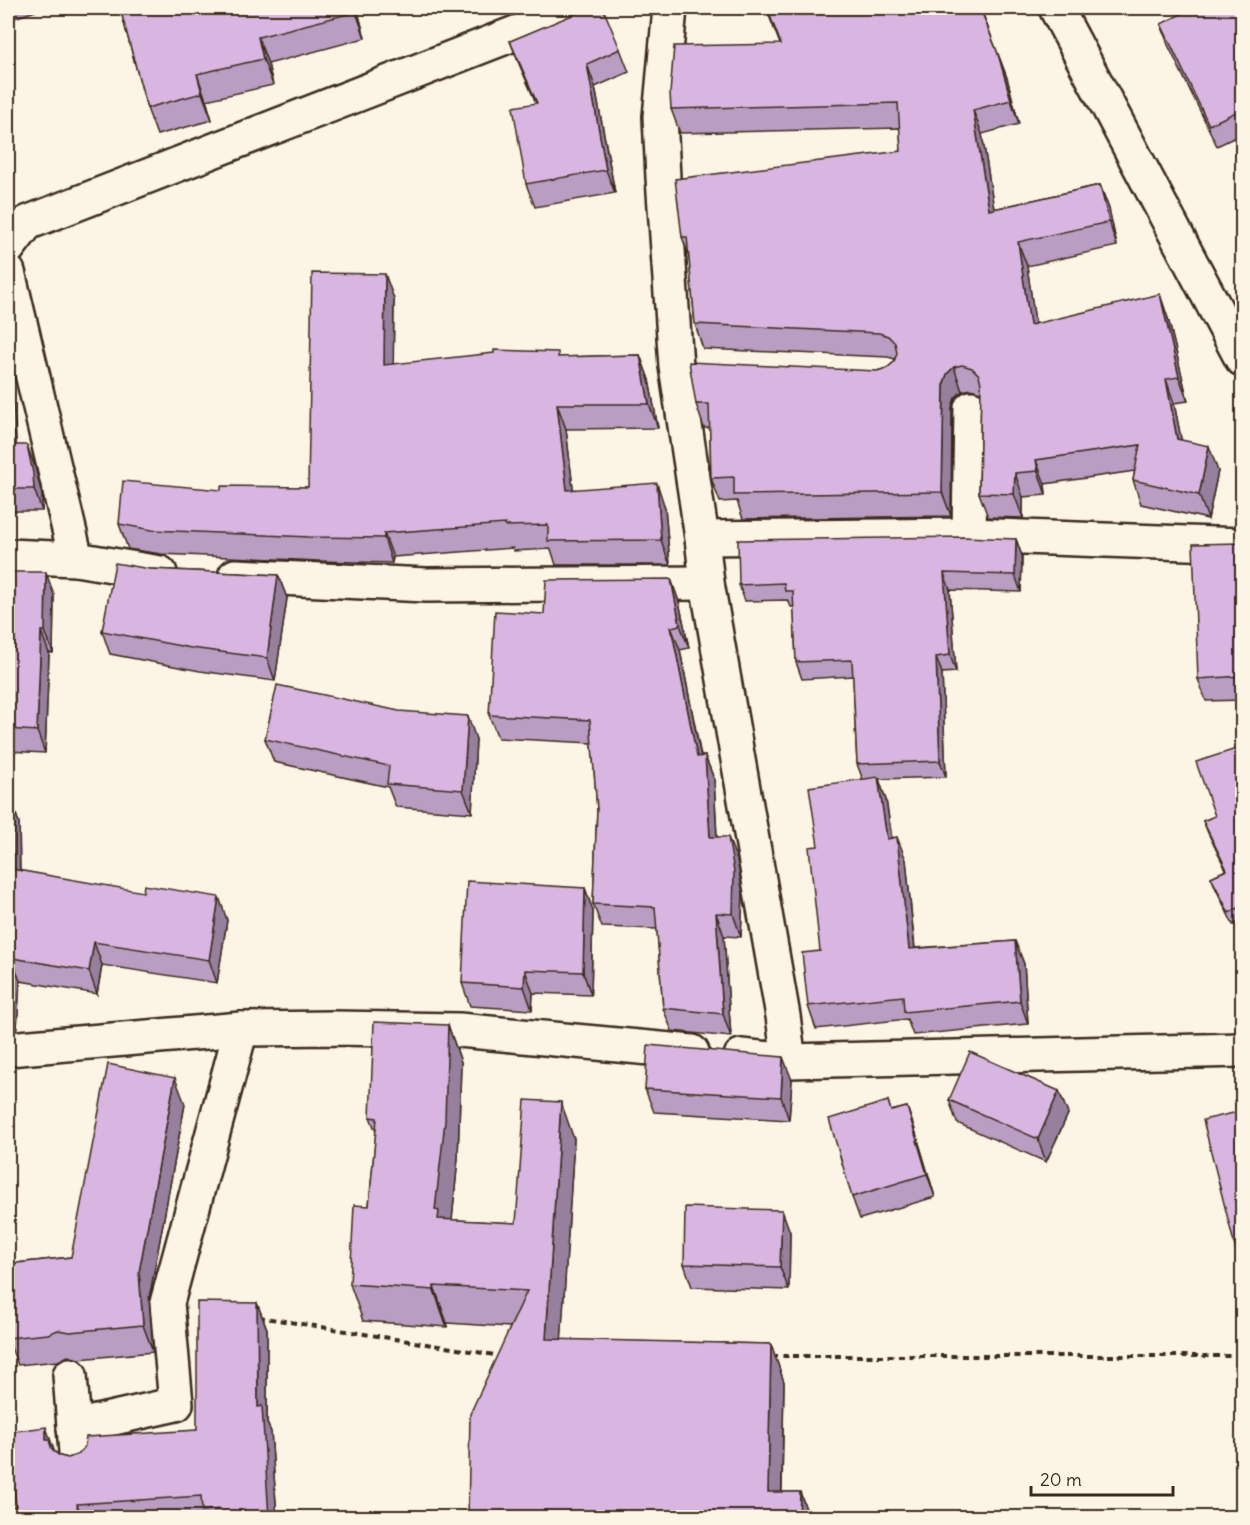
<svg xmlns="http://www.w3.org/2000/svg" width="1250" height="1525" viewBox="0 0 1250 1525" font-family="Delius,sans-serif">
<rect width="100%" height="100%" fill="#fcf5e5"/>
<filter id="ink" filterUnits="userSpaceOnUse"><feTurbulence type="fractalNoise" baseFrequency=".0167" numOctaves="2"/><feDisplacementMap in="SourceGraphic" scale="12" xChannelSelector="R" yChannelSelector="G"/><feConvolveMatrix kernelMatrix="1 2 1 2 8 2 1 2 1" color-interpolation-filters="sRGB"/></filter>
<g filter="url(#ink)">
<g fill="none" stroke-linecap="round" stroke-linejoin="round">
<defs>
<g id="minor">
<path d="M670,8L660,117L663,178L676,366L702,538L707,583L783,1016L789,1061"/>
<path d="M1056,8L1242,359"/>
<path d="M8,248L27,223L580,8"/>
<path d="M8,272L76,559L160,573"/>
<path d="M969,535L971,408"/>
<path d="M702,538L969,535L1242,545"/>
<path d="M8,556L76,559"/>
<path d="M235,576L426,585L707,583"/>
<path d="M8,1049L241,1029L333,1028L459,1030L692,1052"/>
<path d="M741,1056L789,1061L1242,1050"/>
<path d="M70,1375L77,1465"/>
<path d="M74,1427L176,1404L167,1303L241,1029"/>
</g>
</defs>
<use href="#minor" stroke="#3b2a1e" stroke-width="38"/>
<g stroke="#3b2a1e" stroke-width="4" stroke-dasharray="6 4.5" stroke-linecap="butt">
<path d="M259,1317L501,1356"/>
<path d="M772,1356H1242"/>
</g>
<use href="#minor" stroke="#fcf5e5" stroke-width="33"/>
</g>
<g fill="#ba9dc2" stroke="#3b2a1e" stroke-width="1.5">
<path d="M8,8H45L8,20Z"/>
<path d="M120,8H357L365,38L268,64L273,85L206,100L212,120L157,135L147,108Z"/>
<path d="M766,8H992V9L983,14L1007,78L1019,124L982,134L994,209L1100,185L1109,209L1117,246L1027,266L1035,324L1168,318L1188,401L1174,403L1181,440L1218,471L1208,519L1141,504L1133,480L1135,471L1045,484L1046,495L1023,497V518L988,517L979,493L981,392L971,389L962,391L955,398L952,407L951,516L743,519L737,501L720,502L711,478L710,428H704L696,404L877,371L887,368L894,362L895,359L888,357L703,349L695,324L689,256L682,237L901,151L900,128L680,133L671,109L780,44Z"/>
<path d="M1242,8V134L1217,146L1168,45L1161,24Z"/>
<path d="M510,41L620,49L629,72L595,87L615,193L535,207L526,184L536,103L519,64Z"/>
<path d="M394,299L393,364L560,357L640,355L649,380L658,428L566,429L573,489L665,508L670,565H556L551,549L514,551L513,548L393,557L392,563L318,561L161,554L128,549L119,524L221,490L308,487Z"/>
<path d="M8,370L12,384L16,445L35,467L42,495V511H8Z"/>
<path d="M1016,539L1022,556L1021,592L950,590L956,672L942,673L946,777L879,779L886,800L892,838L906,860L915,948L1015,941L1024,964L1028,1024L913,1035L907,1019L816,1029L808,1006L820,951L818,846L863,780L857,764L853,676L802,679L796,662L794,607H791L788,600L745,601L739,585Z"/>
<path d="M1242,543V700L1206,701L1198,679Z"/>
<path d="M150,569L278,575L287,598L275,681L200,671L110,654L102,631Z"/>
<path d="M8,572L54,595L53,653H49L45,753L8,751Z"/>
<path d="M671,579L679,602L689,648L680,650L701,756H705L714,779L717,837L737,860L743,894L741,937L724,936L731,1037L672,1031L663,1008L657,929L602,927L593,904L597,809L592,743L498,738L489,715L544,614Z"/>
<path d="M265,739H476L472,813L396,807L388,787L274,762Z"/>
<path d="M1242,747V920L1233,925L1216,889L1211,877L1226,870L1208,833L1203,821L1215,816Z"/>
<path d="M8,800H11L19,823L20,871L227,920L217,983L102,965L97,994L20,981L17,1028L8,1027Z"/>
<path d="M585,888L593,911L591,995L533,993L532,1010L470,1006L462,983Z"/>
<path d="M448,1025L461,1062L458,1158L452,1220L516,1223L574,1139L561,1340L771,1344L784,1382L782,1492H800L809,1518H468L510,1327L447,1323V1327L363,1321L350,1284L369,1206L376,1132L370,1117Z"/>
<path d="M792,1080L789,1120L654,1112L645,1089Z"/>
<path d="M1059,1091L1068,1114L1046,1162L957,1123L949,1100Z"/>
<path d="M888,1101L891,1111L907,1107L915,1130L935,1197L860,1219L852,1197Z"/>
<path d="M185,1104L149,1299L153,1352L79,1359L68,1356L58,1361L18,1365L11,1348H8V1264L71,1257Z"/>
<path d="M1242,1111V1268L1236,1251Z"/>
<path d="M790,1232L789,1290L692,1287L684,1264Z"/>
<path d="M257,1303L267,1329V1423L271,1432L277,1518H8L55,1452L60,1456L68,1458L197,1430Z"/>
</g>
<g fill="#977f9e" stroke="#3b2a1e" stroke-width="1.5">
<path d="M355,8H357L365,38L356,12Z"/>
<path d="M258,37L268,64L273,85L263,59Z"/>
<path d="M998,54L1007,78L1019,124L1011,100Z"/>
<path d="M587,64L595,87L615,193L606,170Z"/>
<path d="M197,74L206,100L212,120L202,93Z"/>
<path d="M973,110L982,134L998,234L989,210Z"/>
<path d="M1100,185L1109,209L1117,246L1109,222Z"/>
<path d="M1018,242L1027,266L1039,349L1030,325Z"/>
<path d="M385,274L394,299L393,390L384,365Z"/>
<path d="M1160,294L1168,318L1188,401L1179,377Z"/>
<path d="M640,355L649,380L658,428L649,404Z"/>
<path d="M954,367L962,391L955,398L952,407L951,516L942,492L944,383L947,374Z"/>
<path d="M8,370L12,384L18,467L10,445L8,410Z"/>
<path d="M1166,379L1174,403L1186,463L1177,439Z"/>
<path d="M557,404L566,429L576,514L567,490Z"/>
<path d="M27,445L35,467L42,495V511L34,489Z"/>
<path d="M1209,446L1218,471L1208,519L1199,495Z"/>
<path d="M1036,460L1045,484L1046,495L1038,471Z"/>
<path d="M1015,473L1023,497V518L1014,494Z"/>
<path d="M657,483L665,508L670,565L661,540Z"/>
<path d="M384,533L393,557L392,563L384,538Z"/>
<path d="M1016,539L1022,556L1021,592L1015,575Z"/>
<path d="M46,572L54,595L53,653L45,631Z"/>
<path d="M944,573L950,590L956,672L950,655Z"/>
<path d="M278,575L287,598L275,681L267,658Z"/>
<path d="M671,579L679,602L689,648L680,625Z"/>
<path d="M671,627L680,650L705,779L697,757Z"/>
<path d="M41,631L49,653L45,753L37,731Z"/>
<path d="M936,657L942,673L946,777L940,761Z"/>
<path d="M468,716L476,739L472,813L463,790Z"/>
<path d="M705,756L714,779L718,860L710,837Z"/>
<path d="M878,777L886,800L895,861L887,839Z"/>
<path d="M11,800L19,823L20,892L12,869Z"/>
<path d="M728,837L737,860L743,894L741,937L733,914Z"/>
<path d="M897,837L906,860L917,972L909,949Z"/>
<path d="M585,888L593,911L591,995L583,972Z"/>
<path d="M219,897L227,920L217,983L209,960Z"/>
<path d="M716,913L724,936L731,1037L723,1014Z"/>
<path d="M1015,941L1024,964L1028,1024L1020,1001Z"/>
<path d="M94,942L102,965L97,994L89,971Z"/>
<path d="M12,958L20,981L17,1028L8,1005Z"/>
<path d="M525,970L533,993L532,1010L524,987Z"/>
<path d="M448,1025L461,1062L458,1158L450,1241L452,1257L435,1210Z"/>
<path d="M783,1057L792,1080L789,1120L781,1097Z"/>
<path d="M175,1078L185,1104L149,1299L153,1352L143,1325L139,1272Z"/>
<path d="M1059,1091L1068,1114L1046,1162L1038,1139Z"/>
<path d="M561,1102L574,1139L559,1377L546,1339Z"/>
<path d="M907,1107L915,1130L935,1197L927,1174Z"/>
<path d="M782,1210L790,1232L789,1290L780,1267Z"/>
<path d="M434,1286L447,1323V1327L434,1290Z"/>
<path d="M257,1303L267,1329V1423L271,1432L277,1518H269L258,1407Z"/>
<path d="M771,1344L784,1382L781,1518L768,1492Z"/>
<path d="M46,1427L55,1453L56,1466L46,1440Z"/>
<path d="M800,1492L809,1518H799Z"/>
<path d="M77,1504L82,1518H78Z"/>
</g>
<g fill="#d8b6e1" stroke="#3b2a1e" stroke-width="1.5">
<path d="M120,8H355L356,12L258,37L263,59L197,74L202,93L147,108Z"/>
<path d="M589,8H603L620,49L587,64L606,170L526,184L513,107L537,103L510,41Z"/>
<path d="M767,8H980L998,54L1011,100L973,110L989,210L1100,185L1109,222L1018,242L1030,325L1160,294L1179,377L1166,379L1177,439L1209,446L1199,495L1133,480L1140,445L1036,460L1038,471L1015,473L1014,494L979,493L981,384L979,375L972,368L962,365L954,367L947,374L944,383L942,492L734,495V477L711,478L709,404H696L689,362L877,371L887,368L894,362L897,353L895,343L888,336L879,333L695,324L687,237H682L675,179L901,151L898,103L671,109L670,93L674,46L781,44Z"/>
<path d="M1193,8H1242V109L1209,125L1161,24Z"/>
<path d="M312,273L385,274L384,365L494,353V350L558,352V357L640,355L649,404H557L567,490L657,483L661,540L548,541V525L505,526V524L384,533V538L309,537L152,530L119,524L123,481L221,490V486L308,487Z"/>
<path d="M8,410L10,445H27L33,473L34,489H8Z"/>
<path d="M963,537L1016,539L1015,575L944,573L950,655L936,657L940,761L857,764L852,660L796,662L793,591H785L784,583L739,585L738,540Z"/>
<path d="M1242,543V676L1198,679L1193,544Z"/>
<path d="M115,563L150,569L278,575L267,658L191,648L102,631Z"/>
<path d="M8,572H46L45,631H41L37,731L8,729Z"/>
<path d="M671,579L680,625L671,627L697,757L705,756L710,837H728L734,871L733,914L716,913L723,1014L663,1008L655,907L593,904L597,809L590,720L489,715L495,611L544,614L546,580Z"/>
<path d="M277,685L399,711L468,716L463,790L387,784L389,766L265,739Z"/>
<path d="M1242,747V906L1229,913L1211,877L1227,870L1203,821L1215,816L1196,762Z"/>
<path d="M878,777L887,839L897,837L909,949L1015,941L1020,1001L904,1012L903,996L808,1006L802,953L820,951L809,847L818,846L809,787Z"/>
<path d="M8,800H11L12,869L143,892L144,885L219,897L209,960L94,942L89,971L12,958L8,1005Z"/>
<path d="M467,881L585,888L583,972L525,970L524,987L462,983Z"/>
<path d="M374,1022L448,1025L445,1121L435,1210L439,1211L438,1219L516,1223L525,1100L561,1102L546,1339L771,1344L768,1492H800L799,1518H468L470,1414L527,1291L434,1286V1290L350,1284L354,1205L369,1206L377,1118L370,1117Z"/>
<path d="M648,1045L783,1057L781,1097L645,1089Z"/>
<path d="M970,1052L1059,1091L1038,1139L949,1100Z"/>
<path d="M108,1064L175,1078L139,1272L143,1325L70,1332L58,1330L48,1334L8,1338V1264L71,1257Z"/>
<path d="M888,1101L891,1111L907,1107L927,1174L852,1197L829,1119Z"/>
<path d="M1242,1111V1250L1236,1251L1203,1120Z"/>
<path d="M685,1207L782,1210L780,1267L684,1264Z"/>
<path d="M197,1302L257,1303L258,1407L262,1406L269,1518H221L220,1509L202,1511L201,1496L77,1504L78,1518H8V1507L16,1506L8,1432L46,1427V1440H49L52,1450L60,1456L68,1458L79,1454L85,1446L86,1437L197,1430Z"/>
</g>
</g>
<rect width="1250" height="1525" fill="none" stroke="#fcf5e5" stroke-width="30"/>
<rect x="15" y="15" width="1220" height="1495" fill="none" stroke="#3b2a1e" stroke-width="2" filter="url(#ink)"/>
<path d="M1031 1486v9h142v-9" fill="none" stroke="#3b2a1e" stroke-width="3"/>
<text x="1040" y="1486" font-size="18" fill="#3b2a1e" stroke="#fcf5e5" stroke-width="4.5" paint-order="stroke">20 m</text>
</svg>
